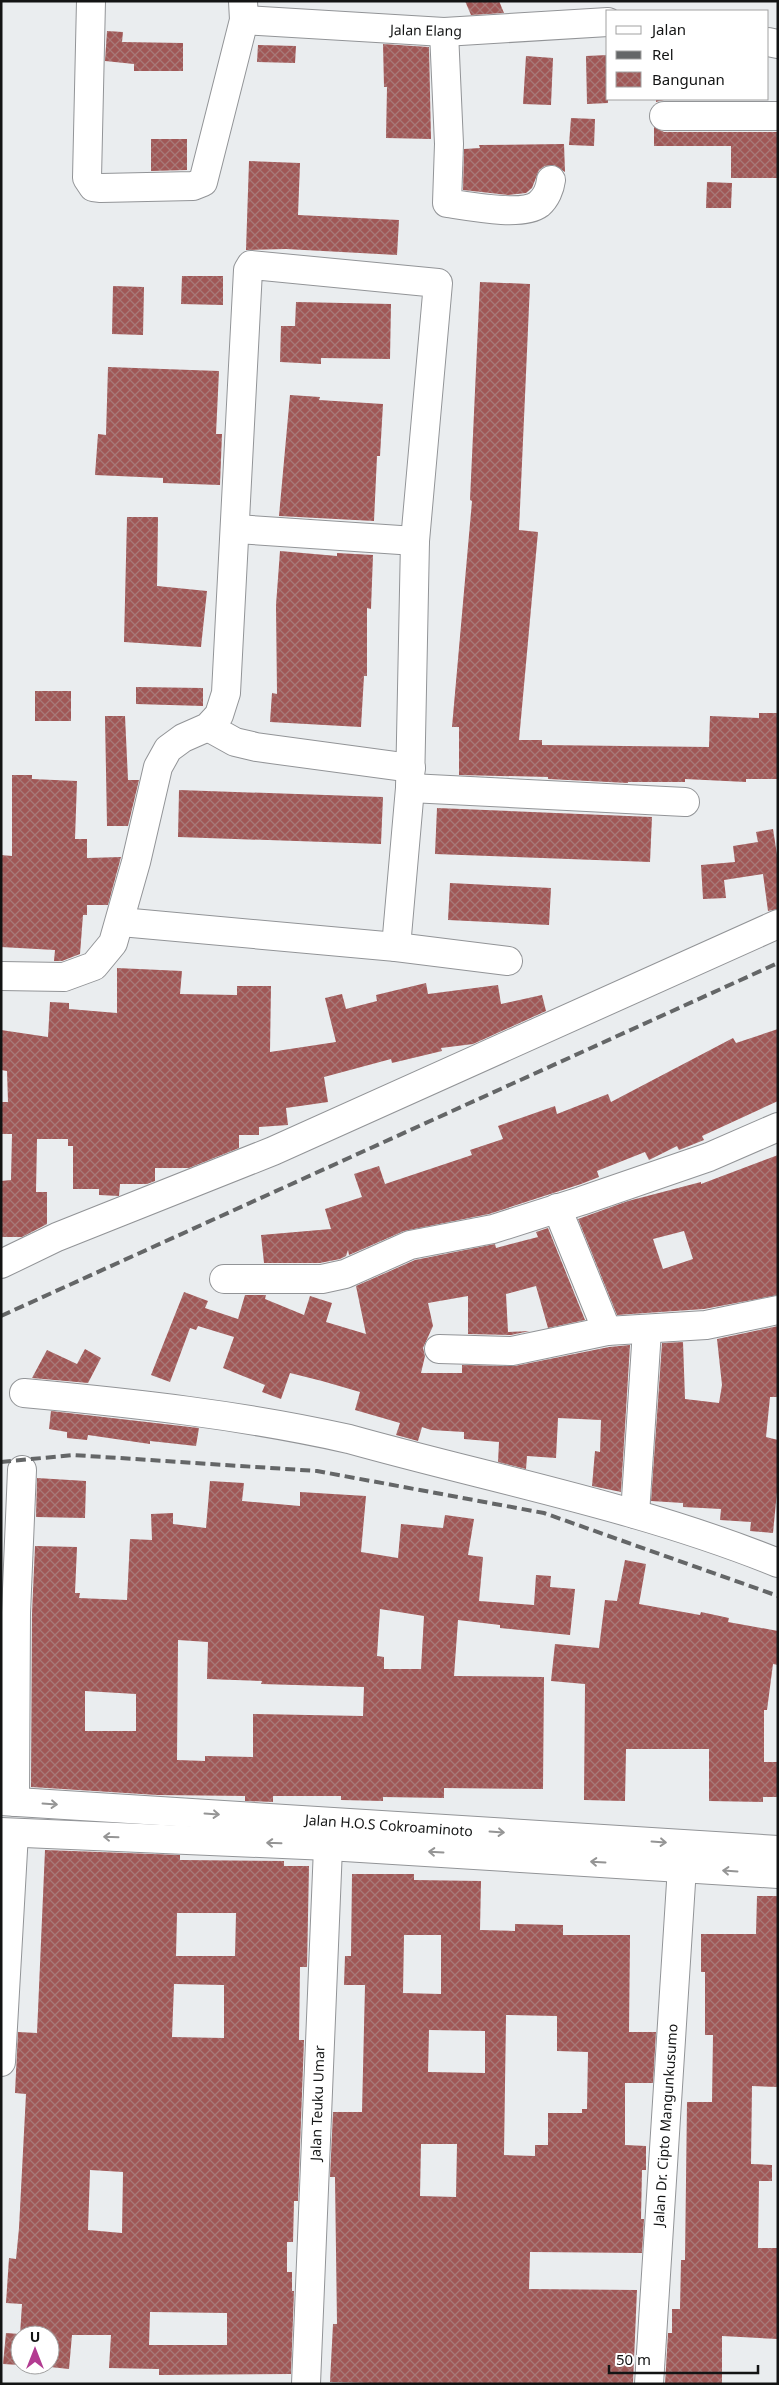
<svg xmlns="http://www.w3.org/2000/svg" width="779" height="2385" viewBox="0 0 779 2385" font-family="'Noto Sans',sans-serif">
<defs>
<pattern id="building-cross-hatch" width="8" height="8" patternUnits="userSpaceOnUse" patternTransform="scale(1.25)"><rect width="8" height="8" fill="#a05756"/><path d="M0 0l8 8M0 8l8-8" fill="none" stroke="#a87978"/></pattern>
</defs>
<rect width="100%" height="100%" fill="#eaedef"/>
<g fill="url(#building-cross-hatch)" fill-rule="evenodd">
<path d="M465,1H499L504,13L471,15Z"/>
<path d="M107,31L123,32L122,42L183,43V71H134V64L105,61Z"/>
<path d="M383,44L429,47L431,139L386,138L387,87H384Z"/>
<path d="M258,45L296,46L295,63L257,62Z"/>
<path d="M608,55V103L587,104L586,56Z"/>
<path d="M526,56L553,58L551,105L523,104Z"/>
<path d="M656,99H755L664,100L656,102Z"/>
<path d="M571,118L595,119L594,146L569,145Z"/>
<path d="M654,127L664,132H778V178H731V146H654Z"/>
<path d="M151,139H187V170L151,171Z"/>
<path d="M564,144L565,172L554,165L545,166L539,170L532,188L526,193L508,195L463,190L464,149L480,148L479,145Z"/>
<path d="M249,161L300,163L298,215L399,220L397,255L286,249L246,250Z"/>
<path d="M707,182L732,183L731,208H706Z"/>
<path d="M182,276H223V305L181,304Z"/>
<path d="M480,282L530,284L519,530L538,532L519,740H542V745L709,747L710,716L759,718V713H778V779H746V782L685,779V782H628V783L548,779V777L459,775V727H452L472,501L470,500Z"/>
<path d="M113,286L144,287L143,335L112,334Z"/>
<path d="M296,302L391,304L390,359L321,358V364L280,362L281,326H295Z"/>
<path d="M108,367L219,371L216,434H222L220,485L163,483V478L95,475L98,434L106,435Z"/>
<path d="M290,395L320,397L319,400L383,404L380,456H377L374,521L279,516Z"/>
<path d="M127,517H158L157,586L207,591L201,647L124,642Z"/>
<path d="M280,551L337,556V553L373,555L371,609L367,608V676H364L361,727L270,722L272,693L277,694L276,605Z"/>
<path d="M136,687L203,688V706L136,704Z"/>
<rect x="35" y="691" width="36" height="30"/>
<path d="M105,716H125L128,780H139L128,826H107Z"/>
<path d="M12,775H32V779L77,781L75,839H87V858L121,857L108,905H87V915H83L80,954L62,961H54L55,950L1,947V855L12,856Z"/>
<path d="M179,790L383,797L381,844L178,837Z"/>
<path d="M437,808L652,817L650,862L435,854Z"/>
<path d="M773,829L778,861V909L768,911L763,874L724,880L726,898L703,899L701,865L735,862L733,846L758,842L756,832Z"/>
<path d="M450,883L551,888L549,925L448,920Z"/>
<path d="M117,968L182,971L180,994L237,995V986H271L270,1052L336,1042L325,998L342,994L346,1009L377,1001L376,995L426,983L428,994L498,985L501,1004L542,995L546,1011L473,1044L441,1048L442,1051L392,1063L391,1059L324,1077L328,1102L286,1108L288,1125L259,1127V1135H239V1148L189,1168H155V1181L147,1184H120L119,1196L99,1195V1189H73V1146H68V1139H37L36,1192H47V1224L22,1237H1V1181L11,1180L12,1134H1V1102H8L7,1071L1,1070V1030L48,1037L50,1002L69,1003V1009L117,1013Z"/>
<path d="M778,1029V1101L702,1136L704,1140L679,1150L677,1146L649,1160L645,1152L597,1171L599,1177L581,1184L489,1214L404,1231L349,1255L348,1250L346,1256L340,1259L320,1263H264L261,1235L331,1229L325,1209L362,1197L354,1174L379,1166L385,1184L472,1155L470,1150L503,1139L498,1126L555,1106L557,1114L608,1094L611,1102L733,1038L736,1043Z"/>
<path d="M778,1155V1295L704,1309L617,1315L578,1219L628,1201L701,1182V1184ZM684,1231L693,1259L663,1269L653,1239Z"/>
<path d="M548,1228L585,1320L548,1328L536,1286L506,1294L508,1332L530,1331L511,1335L468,1334V1296L428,1303L433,1326L423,1348L425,1356L421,1373H462V1365L515,1366L609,1347L630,1345L621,1492L592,1486L595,1451L600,1452L601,1420L558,1418L556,1458L527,1456L526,1469L498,1462L499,1442L464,1439V1432L431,1430L422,1427L418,1441L396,1435L400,1423L355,1410L360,1392L322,1381L290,1373L281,1399L262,1392L265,1385L223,1368L234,1337L198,1326L196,1330L190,1328L170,1382L151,1375L184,1292L208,1301L205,1308L238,1319L245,1295H266L265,1299L304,1315L310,1296L332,1303L326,1322L366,1334L356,1286L415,1260L495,1244L496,1248L538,1237L536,1232Z"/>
<path d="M778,1326V1397H770L766,1437L778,1440V1482L773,1533L750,1531L751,1522L720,1520L721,1509L683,1507V1503L651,1501L662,1343L683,1342L685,1399L719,1403L722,1385L717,1339Z"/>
<path d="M85,1349L101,1358L88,1383L32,1378L47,1350L77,1364Z"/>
<path d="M51,1411L199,1428L196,1446L150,1441V1444L88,1435L87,1440L67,1438V1432L49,1429Z"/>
<path d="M37,1478L86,1481L85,1518L36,1517Z"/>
<path d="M210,1481L244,1483L242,1501L300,1506V1492L366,1496L361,1552L398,1558L401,1524L443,1528L445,1515L474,1519L468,1555L483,1557L479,1601L534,1605L536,1575L551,1576L550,1587L575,1589L570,1635L500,1628V1625L458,1620L454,1676L544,1677L543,1789L444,1788V1798L383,1797V1801L341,1800V1796H273V1802L245,1801V1796L157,1795L31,1787L32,1613L35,1546L77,1547L75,1593H80L79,1598L127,1600L130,1539L152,1540L151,1514L173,1513V1524L206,1528ZM380,1609L424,1616L421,1669H384V1657L377,1656ZM178,1640L208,1642L207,1679L262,1681L261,1684L364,1687L363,1716L253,1714V1757L205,1756V1761L177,1760ZM85,1691L136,1694V1731H85Z"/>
<path d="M625,1560L646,1564L639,1604L700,1615L701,1612L729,1618L728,1622L778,1631V1665L773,1664L767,1710H764V1762H778V1797H763V1802L709,1801V1749H626L625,1801L584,1800L585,1684L551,1681L555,1644L599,1648L605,1600L617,1601Z"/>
<path d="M45,1850L180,1855V1860L284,1861V1866H309L307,1967H300L299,2040H304L298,2201H294L293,2242H287V2272H292V2291H294L291,2374L159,2375V2369L109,2368L111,2335H72L69,2369L50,2367V2335H20L22,2304L6,2303L9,2258L16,2259L19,2228L26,2094L15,2093L18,2032L37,2033ZM177,1913H236L235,1956H176ZM174,1984L224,1985V2038L172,2037ZM90,2170L123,2172L122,2233L88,2230ZM150,2312L227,2313V2345H149Z"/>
<path d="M352,1874H414V1880L481,1881L480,1930L515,1931V1924L563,1925V1935H630L629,2032H656L653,2083H625V2145L646,2146V2170H642L641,2219H644L642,2253L530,2252L529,2289L637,2290L633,2383L411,2384L330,2382L333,2324H337L335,2177H330L333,2112H362L365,1985H344L345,1956H351ZM404,1935H441V1994L403,1993ZM506,2015L557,2016V2051L588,2052L587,2109H582V2113H548V2145H535V2156L504,2155ZM429,2030L485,2031V2073L428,2072ZM421,2144H457L456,2197L420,2196Z"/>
<path d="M757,1896H778V2087L752,2086L751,2164L772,2165V2181H759L758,2248H778V2339L722,2336V2384H665L668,2333H672V2309H680L681,2260H685L687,2102H712L713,2035H705V1972H701V1934H756Z"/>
<path d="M6,2333L20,2334V2365L3,2364Z"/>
</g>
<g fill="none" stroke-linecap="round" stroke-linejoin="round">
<defs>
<g id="minor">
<path d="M91,1L87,178L93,187L101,188L193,186L203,182L244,20L243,1"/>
<path d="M244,20L444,32L608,22"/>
<path d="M444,32L449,144L447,203C468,206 522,217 539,204C546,198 550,188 551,180"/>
<path d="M768,42L778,44"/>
<path d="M664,116H778"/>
<path d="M236,529L415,541"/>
<path d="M208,727L235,742L256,747L411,768"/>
<path d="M410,788L685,802"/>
<path d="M121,922L396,947L508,961"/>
<path d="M1,976L64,977L94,966L113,943L136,862L158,767L168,749L183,738L208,727L219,715L226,693L248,270L251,265L438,283L415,541L410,788L396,947"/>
<path d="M557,1208L607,1331"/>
<path d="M1,1264L57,1237L273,1151L778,924"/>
<path d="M224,1279H322L345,1274L410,1245L493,1229L581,1201L709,1157L778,1127"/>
<path d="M439,1349L512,1351L607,1331L706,1325L778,1310"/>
<path d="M24,1393C133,1403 242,1415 349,1439C492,1479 640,1507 778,1563"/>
<path d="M635,1514L647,1330"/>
<path d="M15,1802L16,1613L22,1470"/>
<path d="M1,2062L14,1833"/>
<path d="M306,2384L329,1823"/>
<path d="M649,2384L682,1867"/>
</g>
<g id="major">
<path d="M1,1801L778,1850"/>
<path d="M1,1832L328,1846L778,1874"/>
</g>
</defs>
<use href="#minor" stroke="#929497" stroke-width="30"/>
<use href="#major" stroke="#929497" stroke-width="30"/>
<use href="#minor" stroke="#fff" stroke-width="28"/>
<use href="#major" stroke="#fff" stroke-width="28"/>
<g stroke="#646667" stroke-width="4" stroke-dasharray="10 5" stroke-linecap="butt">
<path d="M1,1316L778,963"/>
<path d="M1,1462L73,1455L317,1471L544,1513L778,1596"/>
</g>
</g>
<defs><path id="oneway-shaft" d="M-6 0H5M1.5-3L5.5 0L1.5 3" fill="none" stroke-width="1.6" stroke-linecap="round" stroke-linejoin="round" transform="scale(1.25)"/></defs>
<g stroke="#959595">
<use href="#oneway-shaft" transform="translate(50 1804) rotate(4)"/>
<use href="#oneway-shaft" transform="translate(212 1814) rotate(4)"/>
<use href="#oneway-shaft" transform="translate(497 1832) rotate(4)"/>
<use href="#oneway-shaft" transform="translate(111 1837) rotate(-178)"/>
<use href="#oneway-shaft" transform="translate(659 1842) rotate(4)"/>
<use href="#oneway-shaft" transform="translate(274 1843) rotate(-178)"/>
<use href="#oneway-shaft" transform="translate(436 1852) rotate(-177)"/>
<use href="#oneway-shaft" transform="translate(598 1862) rotate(-177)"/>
<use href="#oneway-shaft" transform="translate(730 1871) rotate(-176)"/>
</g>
<g text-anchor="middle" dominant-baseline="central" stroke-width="5" stroke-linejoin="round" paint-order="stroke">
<g font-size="14" fill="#131414" stroke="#fff">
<text transform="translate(426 30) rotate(1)">Jalan Elang</text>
<text transform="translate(389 1825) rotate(4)">Jalan H.O.S Cokroaminoto</text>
<text transform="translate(317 2103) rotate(-88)">Jalan Teuku Umar</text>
<text transform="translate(665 2125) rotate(-86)">Jalan Dr. Cipto Mangunkusumo</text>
</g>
</g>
<rect width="779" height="2385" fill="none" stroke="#131414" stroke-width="5"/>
<rect x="606" y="10" width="162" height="90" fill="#ffffff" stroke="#a1a1a1"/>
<rect x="616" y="26" width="25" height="8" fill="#ffffff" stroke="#a1a1a1"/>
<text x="652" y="35" font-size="15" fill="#131414">Jalan</text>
<rect x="616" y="51" width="25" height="8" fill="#646667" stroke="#a1a1a1"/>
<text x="652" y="60" font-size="15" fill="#131414">Rel</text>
<rect x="616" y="72" width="25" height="15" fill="url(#building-cross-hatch)" stroke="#a1a1a1"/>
<text x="652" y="85" font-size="15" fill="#131414">Bangunan</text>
<g transform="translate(35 2350)"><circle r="24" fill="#ffffff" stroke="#a1a1a1"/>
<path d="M0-4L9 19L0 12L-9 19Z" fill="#b33b91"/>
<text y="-8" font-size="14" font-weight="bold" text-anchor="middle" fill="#131414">U</text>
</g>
<path d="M609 2365v8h149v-8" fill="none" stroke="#131414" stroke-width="2.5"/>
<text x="616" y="2365" font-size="15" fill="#131414" stroke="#ffffff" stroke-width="4" paint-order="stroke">50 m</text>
</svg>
